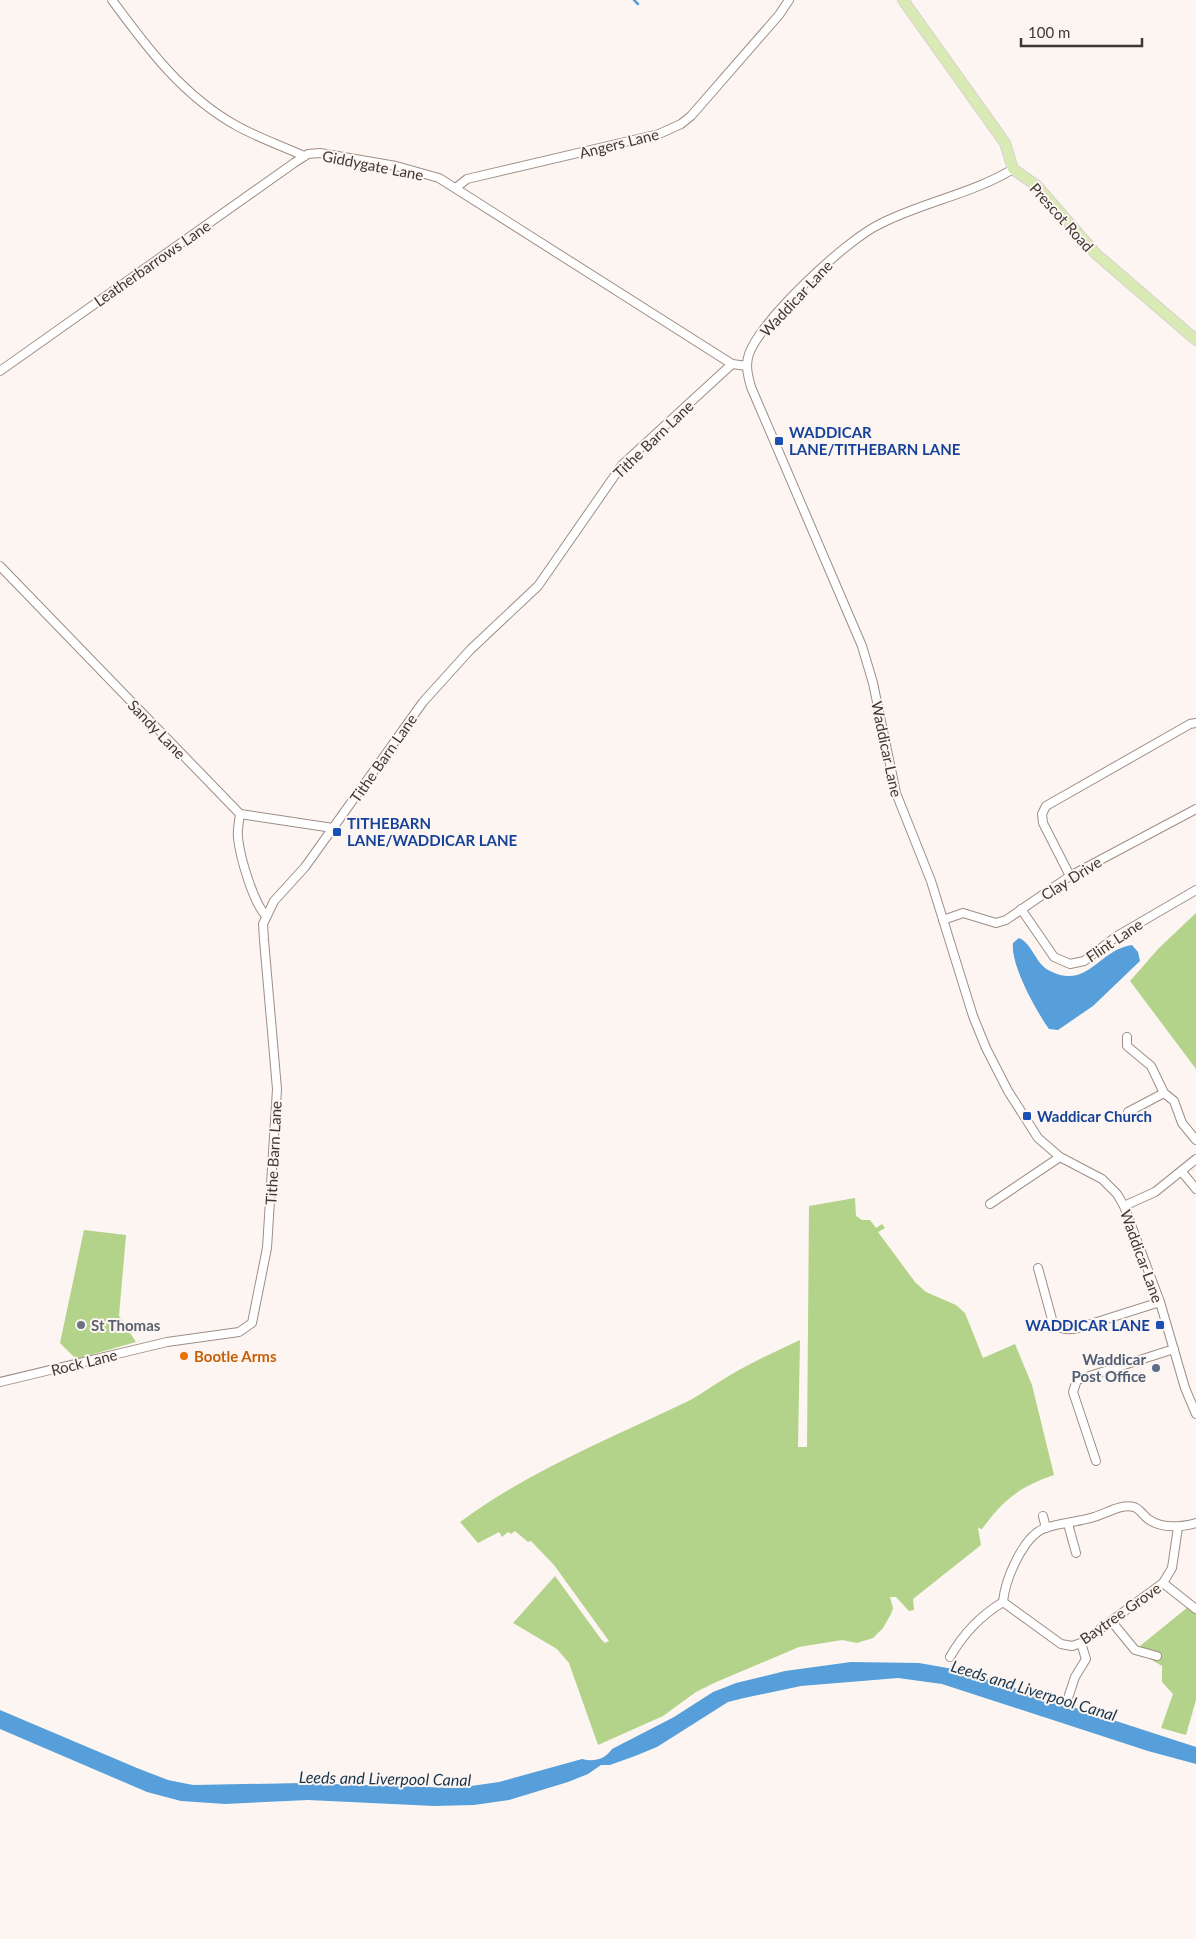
<svg xmlns="http://www.w3.org/2000/svg" width="1196" height="1939" viewBox="0 0 1196 1939" font-family="Lato,sans-serif">
<rect width="100%" height="100%" fill="#fdf5f1"/>
<g fill="#b2d389">
<path d="M1196,913V1069L1130,981L1159,948Z"/>
<path d="M855,1198L856,1216L862,1220H870L876,1228L882,1224L885,1228L878,1232L915,1282L926,1292L956,1305L965,1313L983,1358L1015,1344L1032,1385L1054,1475C1019,1487 1003,1500 982,1529L978,1528L981,1545L913,1599L914,1610L909,1611L896,1597H890L893,1608L891,1614L883,1628L873,1638L857,1643L842,1640L799,1647L714,1683L696,1692L663,1716L598,1745L569,1663L557,1649L513,1623L555,1576L601,1639L605,1643L609,1641L554,1565L531,1541L528,1542L515,1531L511,1534L508,1532L502,1537L499,1532L478,1543L460,1522C528,1472 604,1441 680,1405C699,1397 714,1384 732,1374C754,1361 777,1351 800,1340L798,1447H807L809,1206Z"/>
<path d="M84,1230L126,1235L119,1316L136,1342L76,1359L60,1343Z"/>
<path d="M1188,1607L1196,1612V1700L1186,1735L1161,1728L1173,1694L1162,1682V1666L1135,1650Z"/>
</g>
<g fill="#579fda">
<path d="M1019,938C1033,944 1035,964 1050,971C1088,990 1098,950 1132,945L1138,952L1140,961L1093,1006L1058,1030L1049,1029C1036,1011 1010,964 1013,943Z"/>
<path d="M851,1662L919,1663L959,1670L1196,1747V1764L1148,1751L942,1684L898,1678L801,1686L744,1698L728,1702L657,1747L635,1756L610,1765H601L588,1774L568,1782L509,1800L474,1805L434,1806L308,1800L225,1804L181,1801L147,1792L0,1729V1710L137,1768L168,1780L193,1785L303,1783L457,1788L499,1782L582,1759C594,1762 604,1760 612,1749L674,1717L713,1692L736,1683L785,1671Z"/>
</g>
<g fill="none" stroke-linecap="round" stroke-linejoin="round">
<path stroke="#579fda" stroke-width="2.5" d="M634,0L638,4"/>
<defs>
<g id="minor">
<path d="M112,0C148,49 183,96 237,126C259,138 282,146 304,156"/>
<path d="M1013,169C972,194 923,202 880,224C846,240 762,319 749,354C745,365 748,376 751,387L862,646L873,683L896,793L931,881L973,1016L986,1048L1008,1091L1038,1138L1060,1157L1102,1179L1117,1194L1124,1206L1160,1302L1185,1388L1196,1414"/>
<path d="M457,187L467,179L659,134L681,124L691,116L779,15L789,0"/>
<path d="M0,371L294,163L308,154L320,153L396,166L439,178L732,364"/>
<path d="M0,566L240,814C239,822 237,830 238,838C240,857 253,902 266,916"/>
<path d="M240,814L333,828"/>
<path d="M1070,876L1043,823L1042,814L1046,806L1190,724L1196,723"/>
<path d="M1021,909L1054,957L1070,964L1084,961L1117,936L1196,890"/>
<path d="M943,920L963,913L996,923L1006,920L1070,876L1196,809"/>
<path d="M1127,1037V1046L1151,1066L1164,1093L1174,1101L1182,1123L1196,1140"/>
<path d="M1128,1112L1164,1093"/>
<path d="M1182,1172L1196,1189"/>
<path d="M990,1204L1060,1157"/>
<path d="M1124,1206L1155,1192L1196,1159"/>
<path d="M1038,1268L1053,1323C1060,1330 1068,1330 1078,1328L1160,1302"/>
<path d="M0,1382L167,1342L239,1332L252,1323L267,1248L277,1089L264,940L263,924L274,901L305,867L423,702L470,650L538,586L622,465L732,364L747,366"/>
<path d="M1096,1461L1073,1392L1077,1380L1174,1349"/>
<path d="M1043,1516L1046,1528"/>
<path d="M1068,1524L1076,1553"/>
<path d="M1163,1583L1196,1609"/>
<path d="M1003,1602L1061,1644L1072,1646L1081,1643L1163,1583L1172,1568L1178,1527"/>
<path d="M1003,1602C1005,1580 1023,1536 1045,1528C1060,1523 1078,1522 1094,1517C1105,1514 1122,1503 1134,1507C1140,1509 1143,1515 1148,1519C1162,1529 1181,1527 1196,1523"/>
<path d="M1112,1622L1135,1650L1157,1656"/>
<path d="M950,1657C963,1634 980,1616 1003,1602"/>
<path d="M1068,1698L1075,1677L1086,1659L1081,1643"/>
</g>
<path id="major" d="M903,0L1005,143L1013,169L1037,186L1096,254L1196,340"/>
</defs>
<use href="#minor" stroke="#a08e84" stroke-width="10"/>
<use href="#major" stroke="#d5d3d2" stroke-width="12"/>
<use href="#minor" stroke="#fff" stroke-width="8"/>
<use href="#major" stroke="#daeab4" stroke-width="10"/>
</g>
<g fill="#1a4fb4" stroke="#fdf5f1" stroke-width="2">
<rect x="774" y="436" width="10" height="10" rx="2.5"/>
<rect x="332" y="827" width="10" height="10" rx="2.5"/>
<rect x="1022" y="1111" width="10" height="10" rx="2.5"/>
<rect x="1155" y="1320" width="10" height="10" rx="2.5"/>
</g>
<circle fill="#6b7280" stroke="#fdf5f1" stroke-width="2" cx="81" cy="1325" r="5"/>
<circle fill="#e8710a" stroke="#fdf5f1" stroke-width="2" cx="184" cy="1356" r="5"/>
<circle fill="#5c6f8a" stroke="#fdf5f1" stroke-width="2" cx="1156" cy="1368" r="5"/>
<g text-anchor="middle" dominant-baseline="central" stroke-width="4" stroke-linejoin="round" paint-order="stroke">
<g font-size="15" fill="#3e3732" stroke="#fdf5f1">
<text transform="translate(619 143) rotate(-14)">Angers Lane</text>
<text transform="translate(373 165) rotate(11)">Giddygate Lane</text>
<text transform="translate(1062 217) rotate(48)">Prescot Road</text>
<text transform="translate(152 263) rotate(-35)">Leatherbarrows Lane</text>
<text transform="translate(796 298) rotate(-47)">Waddicar Lane</text>
<text transform="translate(653 439) rotate(-44)">Tithe Barn Lane</text>
<text transform="translate(157 729) rotate(46)">Sandy Lane</text>
<text transform="translate(887 749) rotate(78)">Waddicar Lane</text>
<text transform="translate(383 758) rotate(-55)">Tithe Barn Lane</text>
<text transform="translate(1071 878) rotate(-32)">Clay Drive</text>
<text transform="translate(1114 940) rotate(-34)">Flint Lane</text>
<text transform="translate(273 1153) rotate(-87)">Tithe Barn Lane</text>
<text transform="translate(1142 1256) rotate(70)">Waddicar Lane</text>
<text transform="translate(84 1362) rotate(-14)">Rock Lane</text>
<text transform="translate(1120 1613) rotate(-35)">Baytree Grove</text>
</g>
<g font-size="15" font-weight="bold" fill="#164399" stroke="#fdf5f1" text-anchor="start">
<text x="789" y="432">WADDICAR<tspan x="789" dy="17">LANE/TITHEBARN LANE</tspan></text>
<text x="347" y="823">TITHEBARN<tspan x="347" dy="17">LANE/WADDICAR LANE</tspan></text>
<text x="1037" y="1116">Waddicar Church</text>
<text x="1150" y="1325" text-anchor="end">WADDICAR LANE</text>
</g>
<g font-size="15" font-weight="bold" fill="#5b616d" stroke="#fdf5f1" text-anchor="start">
<text x="91" y="1325">St Thomas</text>
</g>
<g font-size="15" font-weight="bold" fill="#c56008" stroke="#fdf5f1" text-anchor="start">
<text x="194" y="1356">Bootle Arms</text>
</g>
<g font-size="15" font-weight="bold" fill="#4e5e75" stroke="#fdf5f1" text-anchor="end">
<text x="1146" y="1359">Waddicar<tspan x="1146" dy="17">Post Office</tspan></text>
</g>
<g font-size="16" font-style="italic" fill="#16354d" stroke="#fdf5f1">
<text transform="translate(1034 1690) rotate(17)">Leeds and Liverpool Canal</text>
<text transform="translate(385 1778) rotate(1)">Leeds and Liverpool Canal</text>
</g>
</g>
<path d="M1021 38v8h121v-8" fill="none" stroke="#3e3732" stroke-width="2.5"/>
<text x="1028" y="38" font-size="15" fill="#3e3732" stroke="#fdf5f1" stroke-width="4" paint-order="stroke">100 m</text>
</svg>
